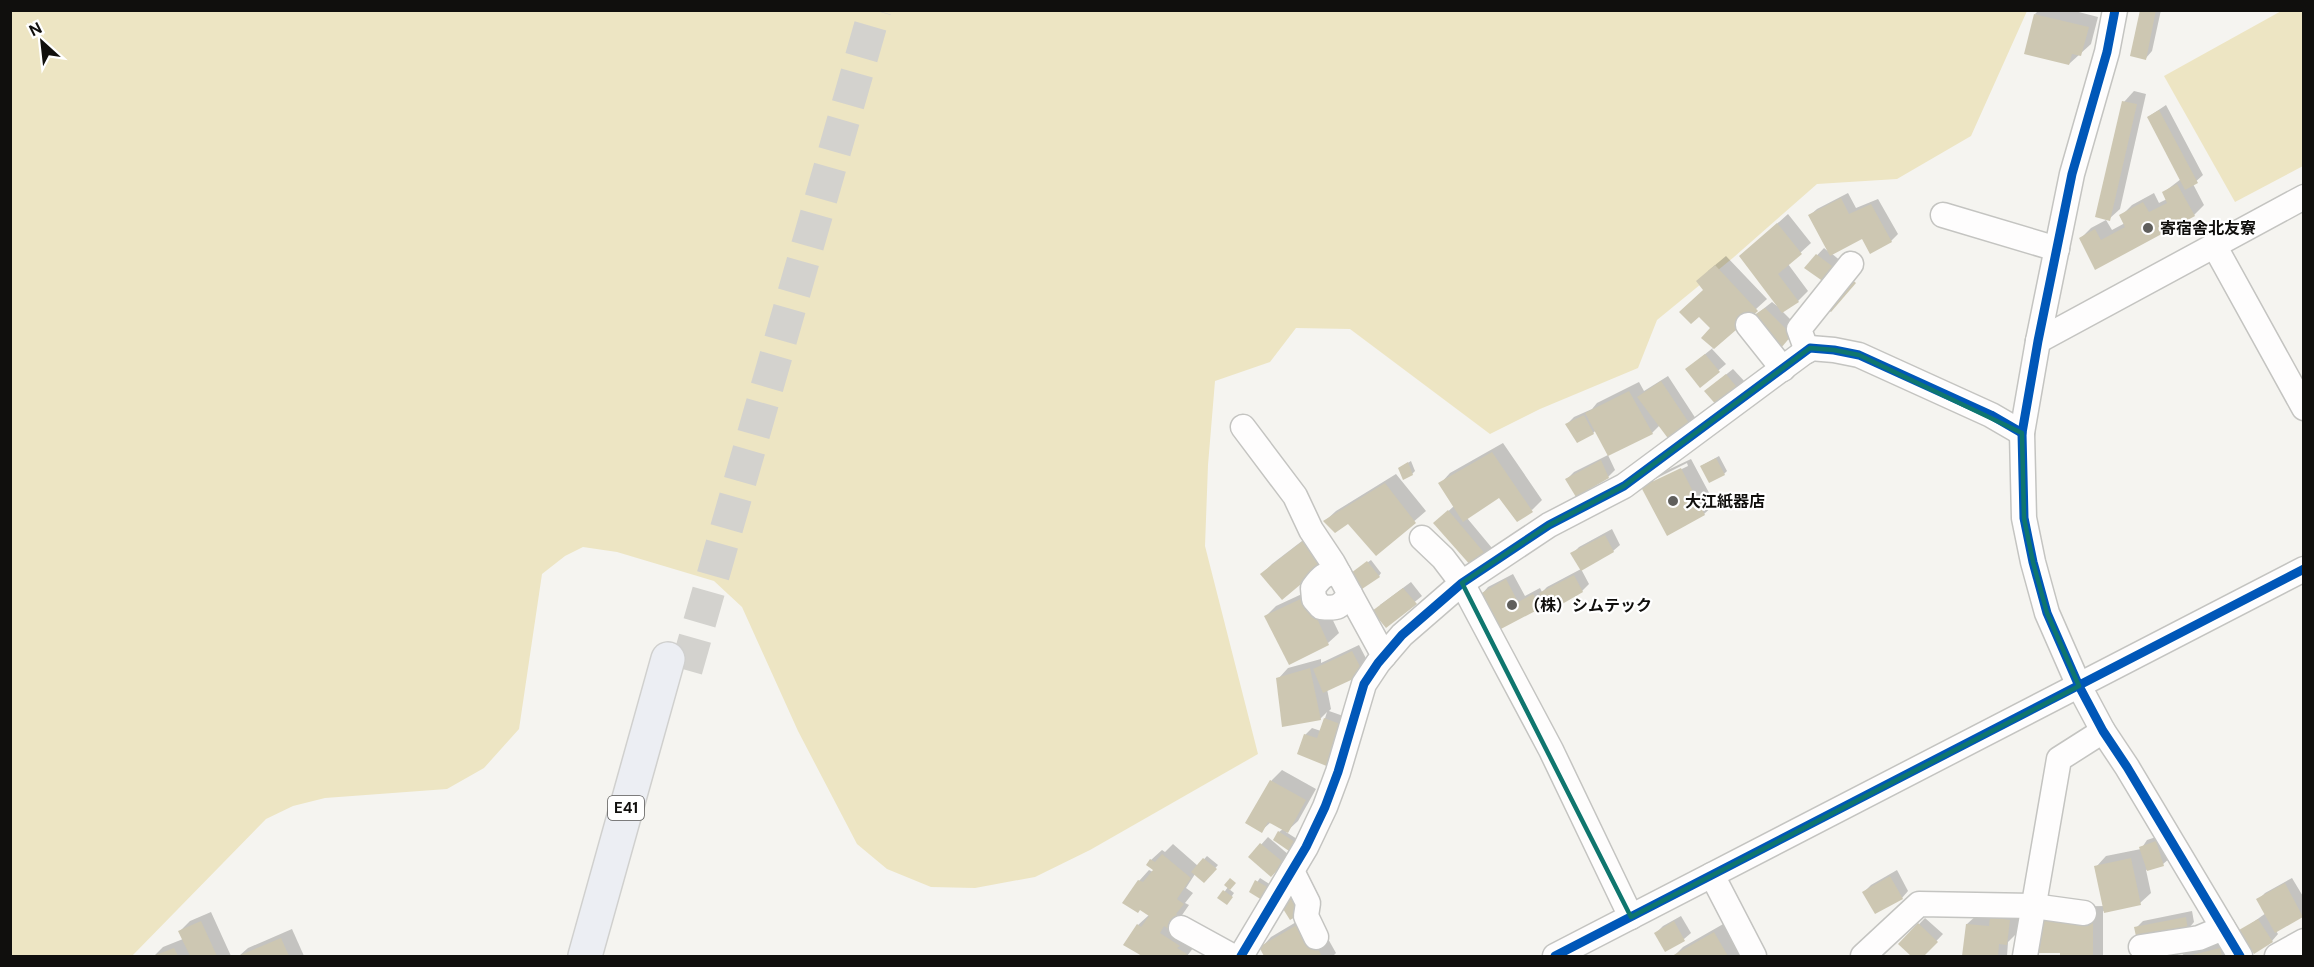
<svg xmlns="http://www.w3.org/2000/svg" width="2314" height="967" viewBox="0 0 2314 967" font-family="'DM Sans','Noto Sans JP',sans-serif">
<rect width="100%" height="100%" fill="#f5f4f0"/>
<g fill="#ede5c3">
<path d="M2283,10L2303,11V166L2235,202L2164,76Z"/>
<path d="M10,11H2027L1971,136L1897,179L1817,184L1734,257L1657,320L1638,368L1540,409L1490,434L1350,329L1296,328L1270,362L1215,381L1208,465L1205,546L1258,754L1090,850L1035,877L975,888L931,887L887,869L857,844L798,731L742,607L714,581L617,552L583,547L565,556L542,574L519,729L484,768L447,789L325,798L293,806L266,819L132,956H11Z"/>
</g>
<g fill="#0003" fill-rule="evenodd">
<path d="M2039,10H2071L2098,17L2091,44L2069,64L2035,14Z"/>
<path d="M2142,10H2161L2152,51L2146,58Z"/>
<path d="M2134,91L2146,94L2120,209L2109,219L2124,102Z"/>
<path d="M2166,105L2203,175L2193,184L2204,205L2194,215L2096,268L2080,239L2091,228L2106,220L2112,230L2125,223L2121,216L2132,205L2154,193L2159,203L2167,199L2164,192L2181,179L2148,117Z"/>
<path d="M1848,193L1856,208L1878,199L1898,234L1891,241L1863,237L1831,253L1842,262L1824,280L1806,267L1824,248L1830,253L1810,215L1817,209Z"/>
<path d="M1788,214L1811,243L1788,264L1808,291L1798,301L1782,311L1798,327L1788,340L1753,317L1772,302L1777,306L1778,305L1752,246Z"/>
<path d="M1726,256L1767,299L1712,349L1726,364L1700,386L1694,363L1714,347L1705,290L1708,271Z"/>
<path d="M1733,369L1746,383L1739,390L1713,385Z"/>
<path d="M1668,376L1696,419L1690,425H1660L1652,433L1596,430L1593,433L1567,424L1574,417L1592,409L1597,403L1639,382L1644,391Z"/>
<path d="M1503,443L1542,500L1532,510L1500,496L1467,518L1492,548L1486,555L1442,517L1454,506L1440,484L1450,473Z"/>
<path d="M1608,455L1615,470L1608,477L1567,479L1574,472Z"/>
<path d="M1719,456L1727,471L1724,474L1701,466Z"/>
<path d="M1691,459L1715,504L1704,514L1643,488L1653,477ZM1687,463L1688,466L1653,483V480Z"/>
<path d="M1411,461L1415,471L1412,474L1399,468Z"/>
<path d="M1396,474L1426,511L1376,554L1348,522L1325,521L1336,511Z"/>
<path d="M1612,529L1620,545L1613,551L1581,569L1589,584L1582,591L1545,601L1540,607L1482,594L1488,587L1513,574L1525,596L1540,588L1542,592L1547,587L1581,569L1572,554L1579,547Z"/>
<path d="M1315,531L1334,553L1262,574L1272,564Z"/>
<path d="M1371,560L1381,573L1379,576L1356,571Z"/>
<path d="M1411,582L1422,596L1386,625L1380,605Z"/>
<path d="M1317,587L1339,633L1328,643L1266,616L1276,606Z"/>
<path d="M1359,645L1370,666L1327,689L1331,709L1329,711L1349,718L1335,759L1305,735L1312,728L1321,731L1327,712L1320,719L1278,679L1288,668L1321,659V663Z"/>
<path d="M1282,770L1316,789L1298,821L1286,832L1297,839L1292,846L1279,832L1283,829L1271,822L1261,831L1247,823L1272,780Z"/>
<path d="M2162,835L2170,858L2163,864L2146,870L2151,893L2140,903L2103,911V956H2062L2050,907L2104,906L2096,867L2106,856L2141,849L2147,840Z"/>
<path d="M1268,837L1289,855L1275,870L1250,857Z"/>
<path d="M1173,844L1198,866L1207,856L1218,865L1204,881L1195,874L1186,888L1193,893L1185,903L1189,905L1180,918L1197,943L1187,956H1145L1125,944L1138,925L1149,915L1139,881L1149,870L1153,872L1155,870L1151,860L1162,850L1165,852Z"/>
<path d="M1897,870L1908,891L1902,898L1864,892L1871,885Z"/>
<path d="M1260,878L1271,885L1262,898L1251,891Z"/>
<path d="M2292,878L2304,898V915L2276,931L2278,934L2272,941L2241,931L2266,913L2258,900L2265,893Z"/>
<path d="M1234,884L1229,889L1234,893L1229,900L1220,898L1228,887Z"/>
<path d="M2019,910L2017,933L2008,942L2007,956H1964L1967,924L1978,914Z"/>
<path d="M2192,911L2194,922L2188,929L2136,928L2143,921Z"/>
<path d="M211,912L231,956H154L163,947L183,939L180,931L190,921Z"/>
<path d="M1313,912L1336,953L1333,956H1266L1261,948L1271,937Z"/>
<path d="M1681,916L1691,933L1684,939L1656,933L1663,926Z"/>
<path d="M1925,918L1943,934L1922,956H1913L1900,944Z"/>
<path d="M1725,923L1744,956H1674L1683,947Z"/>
<path d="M292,929L304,956H239L248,948Z"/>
<path d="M2227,942L2230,956H2181L2186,952Z"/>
<path d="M2177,951L2178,956H2152Z"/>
</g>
<g fill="#cdc7b2">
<path d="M2140,10H2156L2146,60L2130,56Z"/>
<path d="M2034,14L2089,27L2081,56L2072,54L2069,65L2024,54Z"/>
<path d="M2122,101L2137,104L2110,221L2095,217Z"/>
<path d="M2159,110L2198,183L2185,190L2147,117Z"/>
<path d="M2177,184L2195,216L2095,270L2079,238L2095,229L2101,240L2125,227L2119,215L2143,202L2149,212L2167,203L2162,192Z"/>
<path d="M1841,198L1849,214L1871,204L1892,242L1870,254L1862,239L1830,256L1808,215Z"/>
<path d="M1777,223L1802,254L1778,274L1799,302L1782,313L1739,256Z"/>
<path d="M1816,254L1836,269L1824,282L1804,268Z"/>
<path d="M1715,265L1758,311L1714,349L1701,338L1710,328L1699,317L1691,324L1679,312L1703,290L1696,281Z"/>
<path d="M1849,277L1856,283L1831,312L1824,307Z"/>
<path d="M1765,308L1792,335L1781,348L1751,317Z"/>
<path d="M1705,354L1720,372L1700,388L1685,369Z"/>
<path d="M1726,374L1740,391L1718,407L1704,391Z"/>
<path d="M1661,381L1691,426L1670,441L1637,397Z"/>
<path d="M1629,391L1653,434L1608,456L1585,413Z"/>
<path d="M1584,415L1594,434L1577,443L1565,424Z"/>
<path d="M1492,452L1533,512L1517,522L1499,498L1463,522L1438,483Z"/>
<path d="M1716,458L1725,475L1709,483L1700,466Z"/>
<path d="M1601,460L1609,478L1576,497L1565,479Z"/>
<path d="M1408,462L1413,475L1403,480L1398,468Z"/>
<path d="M1681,468L1705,515L1667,536L1641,487Z"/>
<path d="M1385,483L1416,523L1376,556L1348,524L1335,533L1323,521Z"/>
<path d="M1448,510L1487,556L1472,567L1433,523Z"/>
<path d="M1605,535L1614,552L1581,571L1570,553Z"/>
<path d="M1304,540L1325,564L1282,600L1260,574Z"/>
<path d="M1367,561L1380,577L1362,589L1351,573Z"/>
<path d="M1574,575L1583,592L1550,611L1539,593Z"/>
<path d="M1506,579L1518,602L1533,594L1541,608L1499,630L1480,594Z"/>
<path d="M1403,588L1417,604L1386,628L1372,611Z"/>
<path d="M1307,596L1329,645L1289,665L1264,616Z"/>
<path d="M1352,651L1364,674L1323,693L1313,669Z"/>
<path d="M1310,668L1321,720L1282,727L1276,678Z"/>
<path d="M1324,718L1343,725L1329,767L1297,754L1304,734L1317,738Z"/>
<path d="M1270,780L1306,800L1288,833L1268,822L1262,833L1245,823Z"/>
<path d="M1278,831L1295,842L1289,851L1273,840Z"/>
<path d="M2156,841L2164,866L2147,871L2139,847Z"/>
<path d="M1260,843L1284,863L1271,877L1248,857Z"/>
<path d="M1162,854L1191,878L1177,899L1184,904L1176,914L1179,916L1170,930L1164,926L1160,933L1180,946L1177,948L1187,954L1186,956H1142L1123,945L1137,924L1141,927L1149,916L1140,910L1138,913L1122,903L1138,880L1143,882L1153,870L1146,865L1150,859L1155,862Z"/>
<path d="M1203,858L1217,869L1204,883L1191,872Z"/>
<path d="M2131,858L2141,905L2104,913L2094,866Z"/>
<path d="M1890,876L1903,899L1875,914L1862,892Z"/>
<path d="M1230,878L1236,883L1230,890L1224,885Z"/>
<path d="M1255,880L1269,888L1262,900L1249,892Z"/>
<path d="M2285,883L2303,917L2275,933L2256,899Z"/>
<path d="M1223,890L1233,897L1227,905L1217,898Z"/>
<path d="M1293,897L1302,913L1290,920L1280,904Z"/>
<path d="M2038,916H2093V956H2060V953H2038Z"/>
<path d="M1990,917L2010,920L2007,945L1999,944L1998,956H1962L1966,924L1989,926Z"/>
<path d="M2186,917L2188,930L2137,941L2134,927Z"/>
<path d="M2258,919L2273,942L2254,954L2239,930Z"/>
<path d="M201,921L217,956H190L178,931Z"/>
<path d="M1674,921L1685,941L1665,952L1654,933Z"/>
<path d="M1302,922L1322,956H1264L1259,947Z"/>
<path d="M1918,923L1938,942L1924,956H1911L1898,944Z"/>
<path d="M1714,932L1728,956H1672Z"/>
<path d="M281,938L289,956H238Z"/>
<path d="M174,948L178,956H153Z"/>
<path d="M2220,948L2222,956H2188Z"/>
</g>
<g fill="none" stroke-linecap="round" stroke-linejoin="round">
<path stroke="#d3d2ce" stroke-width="33" stroke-dasharray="33 16" stroke-linecap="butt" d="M686,670L875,10"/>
<defs>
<g id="minor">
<path d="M2115,10L2107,52L2072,174L2038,341L2022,433L2024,518L2033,562L2047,613L2079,686L2103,731L2127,767L2240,956"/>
<path d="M1943,215L2057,249"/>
<path d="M2214,245L2304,408"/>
<path d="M1748,325L1783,369"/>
<path d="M2038,341L2304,197"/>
<path d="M1807,351L1799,329L1851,264"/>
<path d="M1243,427L1295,496L1311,530L1333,563L1384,656"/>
<path d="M1422,538L1443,558L1462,583L1551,750L1631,917"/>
<path d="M1339,574C1325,572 1321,577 1313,588L1314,599L1321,607C1338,609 1340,607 1350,594"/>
<path d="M1292,871L1308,903L1306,916L1316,937"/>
<path d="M1712,875L1754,956"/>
<path d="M1181,928L1232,956"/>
<path d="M2141,947L2199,938L2223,928"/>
<path d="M1241,956L1306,847L1325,807L1338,772L1364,684L1378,663L1402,635L1462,583L1549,525L1624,486L1810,348L1834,350L1859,355L1991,415L2022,433"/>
<path d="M1555,956L2304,569"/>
<path d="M1863,956L1919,904L2033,906L2084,913"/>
<path d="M2025,956L2059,759L2103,731"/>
<path d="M2277,956L2304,941"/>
</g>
<path id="highway" d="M585,956L668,659"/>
</defs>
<use href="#minor" stroke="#c4c4c1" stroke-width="27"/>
<use href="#highway" stroke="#d0d0ce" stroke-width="36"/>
<use href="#minor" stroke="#fefdfd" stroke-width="24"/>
<use href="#highway" stroke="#eceef3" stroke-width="33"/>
<defs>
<g id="cycleway">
<path d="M2115,10L2107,52L2072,174L2038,341L2022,433L2024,518L2033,562L2047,613L2079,686L2103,731L2127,767L2240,956"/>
<path d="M1241,956L1306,847L1325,807L1338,772L1364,684L1378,663L1402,635L1462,583L1549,525L1624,486L1810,348L1834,350L1859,355L1991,415L2022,433"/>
<path d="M1555,956L2304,569"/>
</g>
</defs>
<use href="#cycleway" stroke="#fff" stroke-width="13"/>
<use href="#cycleway" stroke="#0057b8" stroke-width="9"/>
</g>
<path fill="none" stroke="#0f766e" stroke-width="4.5" stroke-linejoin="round" d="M1810,348L1834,350L1859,355L2022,433L2024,518L2033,562L2047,613L2079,686L1631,917L1462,583L1549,525L1624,486Z"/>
<g fill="#605f5c" stroke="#fff" stroke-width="2">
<circle cx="2148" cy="228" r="6"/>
<circle cx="1673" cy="501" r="6"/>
<circle cx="1512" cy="605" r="6"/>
</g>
<g text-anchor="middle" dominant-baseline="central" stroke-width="4.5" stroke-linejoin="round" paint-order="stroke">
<rect fill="#fff" stroke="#585756" stroke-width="1.5" x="608" y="796" width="36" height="24" rx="4.5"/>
<g font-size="15" font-weight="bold" fill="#100f0d">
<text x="626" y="808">E41</text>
</g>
<g font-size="16" font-weight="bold" fill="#100f0d" stroke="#fff" text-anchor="start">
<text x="2160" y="228">寄宿舎北友寮</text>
<text x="1685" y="501">大江紙器店</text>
<text x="1524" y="605">（株）シムテック</text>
</g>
</g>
<rect width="2314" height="967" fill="none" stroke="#100f0d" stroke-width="24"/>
<g transform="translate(42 42) rotate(333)" stroke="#ffffff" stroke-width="4.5" paint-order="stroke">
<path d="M0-4.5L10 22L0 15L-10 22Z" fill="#100f0d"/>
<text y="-9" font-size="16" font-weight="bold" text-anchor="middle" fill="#100f0d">N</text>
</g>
</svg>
